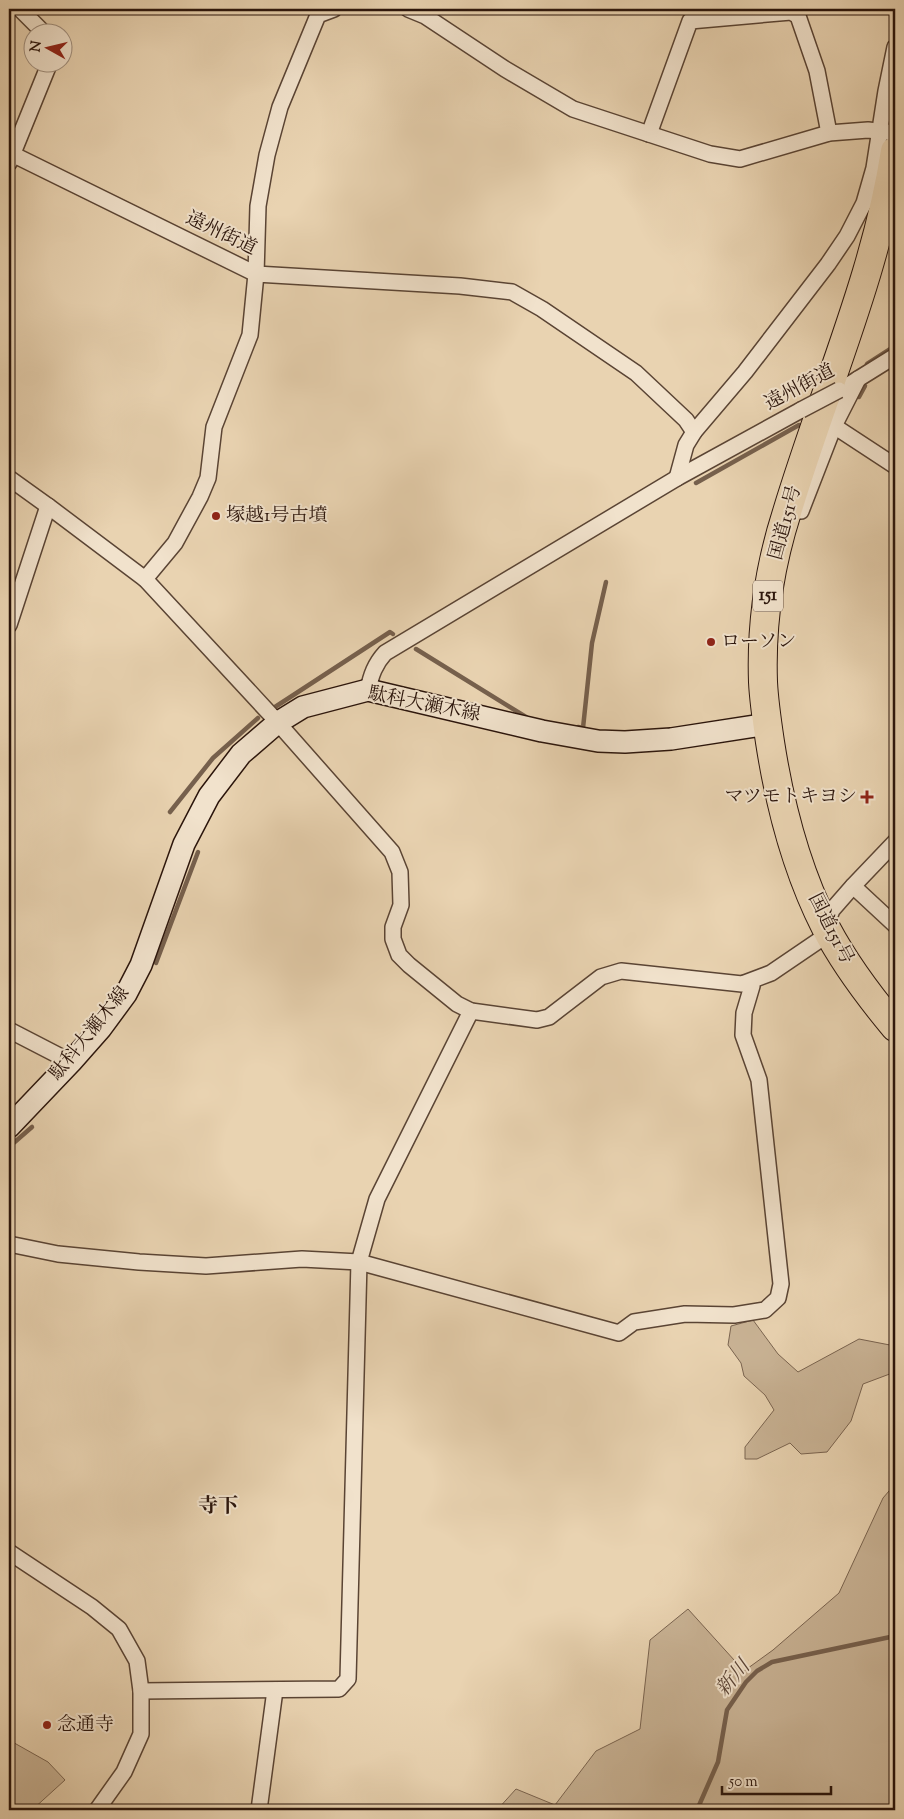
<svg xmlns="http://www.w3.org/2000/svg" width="904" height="1819" viewBox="0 0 904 1819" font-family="'Sorts Mill Goudy','Noto Serif JP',serif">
<rect width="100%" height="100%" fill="#e9d3b1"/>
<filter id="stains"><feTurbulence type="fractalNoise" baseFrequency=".004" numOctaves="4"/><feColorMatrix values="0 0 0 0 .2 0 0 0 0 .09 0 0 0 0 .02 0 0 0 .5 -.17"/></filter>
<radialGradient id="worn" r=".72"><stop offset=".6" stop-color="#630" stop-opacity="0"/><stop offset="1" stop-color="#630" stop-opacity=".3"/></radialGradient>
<g fill="#c9b395" stroke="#7a6450">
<path d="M753,1320L778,1354L798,1372L859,1339L895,1346V1372L863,1384L851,1421L827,1452L801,1454L790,1443L757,1459H745V1447L774,1410L765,1395L744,1376L741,1363L728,1345L731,1326Z"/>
<path d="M895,1484V1808L894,1810H497L516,1789L555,1805L596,1751L640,1729L650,1640L688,1609L744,1671L773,1650L839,1593L883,1498Z"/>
<path d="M9,1740L48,1762L65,1780L32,1810H9Z"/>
</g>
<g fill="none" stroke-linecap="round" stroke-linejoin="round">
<g stroke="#76604d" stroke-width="4.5">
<path d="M867,364L895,346"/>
<path d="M859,397L865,386"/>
<path d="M696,483L799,425"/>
<path d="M416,649L526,717"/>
<path d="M275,707L390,632L393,634"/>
<path d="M578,727L583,728L592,643L606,582"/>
<path d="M170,812L213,758L258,718"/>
<path d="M156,963L198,852"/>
<path d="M9,1147L32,1127"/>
<path d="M697,1810L718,1762L727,1710L746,1682L757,1671L772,1662L895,1636"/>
</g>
<defs>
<g id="street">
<path d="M20,9L43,32"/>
<path d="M408,9L425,16L505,69L573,109L710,154L740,159L829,133L868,130L895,133"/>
<path d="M649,134L690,21L791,12L798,16L817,71L829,133"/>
<path d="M12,154L256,274L460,286L512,292L542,309L636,373L686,420L694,432"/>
<path d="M9,163L50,62"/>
<path d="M850,384L895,356"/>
<path d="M834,426L895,466"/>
<path d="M9,478L48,506L145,579L271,715L392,852L400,872L401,905L393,927V939L399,955L409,965L457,1004L471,1011L537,1020L549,1017L601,977L621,971L742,984L771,973L821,939L832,910L853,886L895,842"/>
<path d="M677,478L686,445L694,432L745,372L828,264L847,236L864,203L874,168L886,91L895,47"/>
<path d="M796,511H801L834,426L858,379"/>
<path d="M145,579L175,543L200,497L208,478L214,427L250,335L256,274L258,206L267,155L280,107L318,15L334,9"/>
<path d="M9,625L48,506"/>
<path d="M368,690C371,675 375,664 385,653L677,478L801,410"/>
<path d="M853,886L895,925"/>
<path d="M9,1030L71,1062"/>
<path d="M9,1244L58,1254L139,1262L206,1266L302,1259L359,1262L619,1333L634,1322L685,1314L734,1315L765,1310L778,1298L781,1284L759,1080L743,1035L744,1013L752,986L750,982"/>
<path d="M9,1552L92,1607L119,1629L137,1661L141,1691V1734L124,1772L97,1810"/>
<path d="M141,1691L339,1689L348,1679L359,1262L377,1199L471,1011"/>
<path d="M259,1810L275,1690"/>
</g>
<path id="secondary" d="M9,1127L71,1062L101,1028L126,994L141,965L184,844L209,796L241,754L277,723L303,707L368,690L542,731L598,741L625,742L671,739L768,724"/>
<path id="highway" d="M895,151C876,275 823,392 787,512C770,565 761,625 763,682C764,702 767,722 770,742C780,807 796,869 826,928C845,964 869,996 895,1027"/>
</defs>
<use href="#street" stroke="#5a4434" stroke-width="18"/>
<use href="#secondary" stroke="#2a140b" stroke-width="24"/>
<use href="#highway" stroke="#2a140b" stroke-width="30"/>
<use href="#street" stroke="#f1e2cc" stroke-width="15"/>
<use href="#secondary" stroke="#f1e2cc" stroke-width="21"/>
<use href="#highway" stroke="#e9d3b1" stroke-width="28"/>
<defs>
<path id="street-bridge" d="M801,410L839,390"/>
</defs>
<use href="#street-bridge" stroke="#5a4434" stroke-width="18" stroke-linecap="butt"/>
<use href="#street-bridge" stroke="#f1e2cc" stroke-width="15"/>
</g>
<g fill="#8f2418" stroke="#f1e2cc" stroke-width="2">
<circle cx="216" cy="516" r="5"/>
<circle cx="711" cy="642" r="5"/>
<path d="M864.5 789.5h5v5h5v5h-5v5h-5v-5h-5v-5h5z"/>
<circle cx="47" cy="1725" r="5"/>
</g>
<g text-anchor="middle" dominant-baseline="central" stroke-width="4" stroke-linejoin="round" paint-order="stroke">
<rect fill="#f1e2cc" stroke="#665245" stroke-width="1" x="753" y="580.5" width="30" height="31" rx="4"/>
<g font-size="18" font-weight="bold" fill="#2a140b">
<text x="768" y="596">151</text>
</g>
<g font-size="19" fill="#2a140b" stroke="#f1e2cc">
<text transform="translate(221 234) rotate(26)">遠州街道</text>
<text transform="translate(800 388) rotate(-28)">遠州街道</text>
<text transform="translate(786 523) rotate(-75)">国道151号</text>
<text transform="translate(424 705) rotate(11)">駄科大瀬木線</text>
<text transform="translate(830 929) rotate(63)">国道151号</text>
<text transform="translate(90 1034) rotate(-51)">駄科大瀬木線</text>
</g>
<g font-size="19" fill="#2a140b" stroke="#f1e2cc" text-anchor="start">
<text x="226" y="516">塚越1号古墳</text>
<text x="721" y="642">ローソン</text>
<text x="857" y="797" text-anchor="end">マツモトキヨシ</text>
<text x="57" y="1725">念通寺</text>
</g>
<g font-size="20" font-weight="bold" fill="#2a140b" stroke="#f1e2cc">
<text x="218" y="1507">寺下</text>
</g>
<g font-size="20" font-style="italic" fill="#5c4637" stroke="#f1e2cc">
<text transform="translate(734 1679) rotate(-50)">新川</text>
</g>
</g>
<rect width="904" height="1819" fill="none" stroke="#e9d3b1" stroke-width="30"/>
<rect x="10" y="10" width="884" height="1799" fill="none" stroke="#2a140b" stroke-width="2.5"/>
<rect x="15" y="15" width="874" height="1789" fill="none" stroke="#2a140b"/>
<g transform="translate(48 48) rotate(278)"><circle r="24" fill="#f1e2cc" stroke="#a1907f"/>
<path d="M0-4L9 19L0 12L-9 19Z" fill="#8f2418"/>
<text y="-8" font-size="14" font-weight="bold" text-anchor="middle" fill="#2a140b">N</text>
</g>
<path d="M722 1786v8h109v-8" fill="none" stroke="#2a140b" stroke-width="2.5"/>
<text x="729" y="1786" font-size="15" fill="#2a140b" stroke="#f1e2cc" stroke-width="4" paint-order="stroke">50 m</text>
<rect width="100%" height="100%" filter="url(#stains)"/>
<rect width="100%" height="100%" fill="url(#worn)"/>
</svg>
